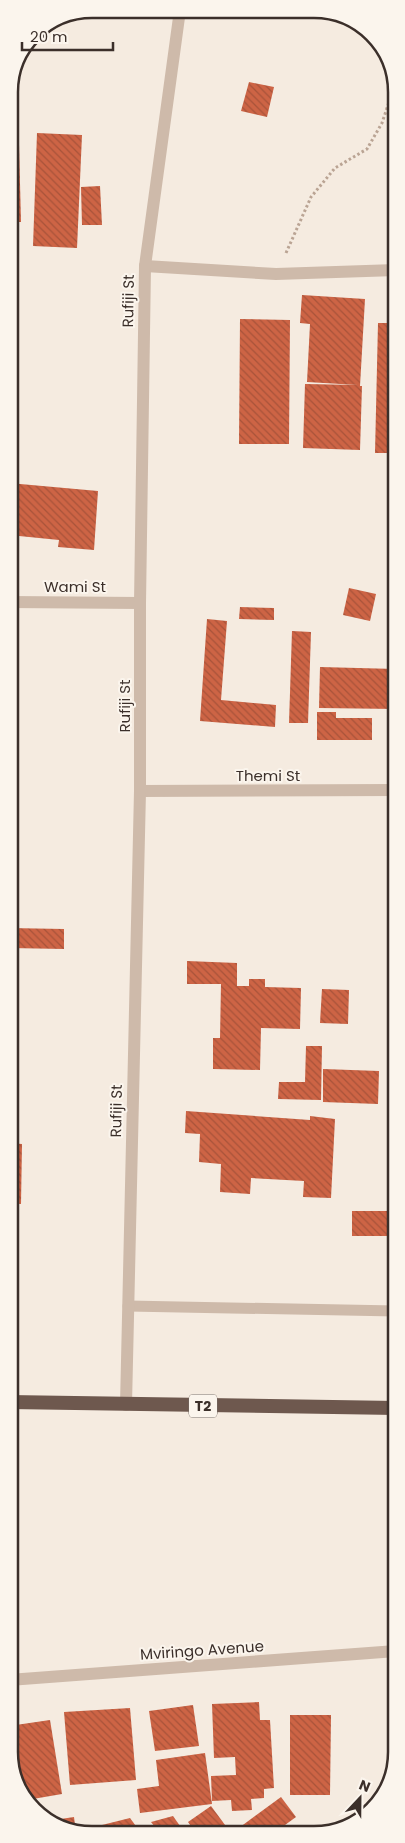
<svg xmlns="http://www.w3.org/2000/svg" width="405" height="1843" viewBox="0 0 405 1843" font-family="Poppins,sans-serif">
<defs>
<pattern id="building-back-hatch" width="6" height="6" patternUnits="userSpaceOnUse" patternTransform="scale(1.25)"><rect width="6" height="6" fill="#cd6445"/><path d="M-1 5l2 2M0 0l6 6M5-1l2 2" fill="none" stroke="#a8533a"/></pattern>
</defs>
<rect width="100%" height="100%" fill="#f5ebe0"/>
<g fill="url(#building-back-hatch)">
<path d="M249,82L274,87L267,117L241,111Z"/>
<path d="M37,133L82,135L77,248L33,246Z"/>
<path d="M9,144H19L21,222H9Z"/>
<path d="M100,186L102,225H82L81,187Z"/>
<path d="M302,295L365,299L360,386H362L360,450L303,448L305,384L358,385L307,382L310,324L300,323Z"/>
<path d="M240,319L290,320L289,444H239Z"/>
<path d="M378,323H396V453H375Z"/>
<path d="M9,483L98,491L94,550L58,547L59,540L9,535Z"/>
<path d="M349,588L376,594L370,621L343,615Z"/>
<path d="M240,607L274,608V620L239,619Z"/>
<path d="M207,619L227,621L221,700L276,705L275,727L200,721Z"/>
<path d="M292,631L311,632L308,723H289Z"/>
<path d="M320,667L396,669V709L319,708Z"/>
<path d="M9,710L17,711L13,800H9Z"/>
<path d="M317,712H336V718H372V740H317Z"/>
<path d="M9,928L64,929V949L9,948Z"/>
<path d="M187,961L237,963V986H249V979H265V987L301,988L300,1029L261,1028L260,1070L213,1069V1038H220L221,984H187Z"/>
<path d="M322,989L349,990L348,1024L320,1023Z"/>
<path d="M306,1046H322L321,1100L278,1099L279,1082H305Z"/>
<path d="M323,1069L379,1071L378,1104L323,1102Z"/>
<path d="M186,1111L310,1120V1116L335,1119L331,1198L303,1197L304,1181L251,1178L250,1194L220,1192L221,1164L199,1162L200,1134L185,1133Z"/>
<path d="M9,1143L22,1144L21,1204L9,1203Z"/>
<rect x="352" y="1211" width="39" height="25"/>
<path d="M259,1702L260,1720H270L274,1788L264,1789V1798L251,1799L252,1810L232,1811L231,1800L212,1801L211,1776L236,1775L235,1757L214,1758L212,1704Z"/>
<path d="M193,1705L199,1746L155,1751L149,1711Z"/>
<path d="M130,1708L136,1780L70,1785L64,1712Z"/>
<path d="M290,1715H331L330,1795H290Z"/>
<path d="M50,1720L62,1794L27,1800L9,1762V1726Z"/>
<path d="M205,1753L212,1804L140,1813L137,1789L159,1786L156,1760Z"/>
<path d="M281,1797L296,1817L274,1833H232Z"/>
<path d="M211,1806L231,1833H196L188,1822Z"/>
<path d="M173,1816L185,1833H160L151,1822Z"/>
<path d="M74,1817L76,1833L54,1820Z"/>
<path d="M130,1818L141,1833H108L102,1825Z"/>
</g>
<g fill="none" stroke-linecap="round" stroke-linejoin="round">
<path stroke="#baa494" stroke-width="3" stroke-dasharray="2.5 2.5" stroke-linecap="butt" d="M286,253L311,197L335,168L367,149L382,123L391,96L395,79"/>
<path stroke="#cebaaa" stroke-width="11" d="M128,1306L396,1311"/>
<g stroke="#cebaaa" stroke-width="12">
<path d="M145,266L276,274L396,270"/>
<path d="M9,602L140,603"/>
<path d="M140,791L396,790"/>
<path d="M126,1405L140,791V603L145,266L180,10"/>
<path d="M9,1680L396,1651"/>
<path d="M367,1812L373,1808"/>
</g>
<path stroke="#6e584e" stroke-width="14" d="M9,1402L396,1408"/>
</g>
<g text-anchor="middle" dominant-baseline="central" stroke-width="4" stroke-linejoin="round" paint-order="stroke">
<rect fill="#fbf5ed" stroke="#756a64" stroke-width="1" x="189" y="1394.5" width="28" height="23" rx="4"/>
<g font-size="14" font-weight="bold" fill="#3b2f2a">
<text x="203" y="1406">T2</text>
</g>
<g font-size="15" fill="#3b2f2a" stroke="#fbf5ed">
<text transform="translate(128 301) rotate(-89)">Rufiji St</text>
<text x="75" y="586">Wami St</text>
<text transform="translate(124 706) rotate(-90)">Rufiji St</text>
<text x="268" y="775">Themi St</text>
<text transform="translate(116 1111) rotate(-89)">Rufiji St</text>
<text transform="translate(202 1650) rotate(-4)">Mviringo Avenue</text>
</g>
</g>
<path d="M0 0H405V1843H0ZM92 18H314A74 74 0 0 1 388 92V1752A74 74 0 0 1 314 1826H92A74 74 0 0 1 18 1752V92A74 74 0 0 1 92 18Z" fill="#fbf5ed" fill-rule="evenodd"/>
<path fill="none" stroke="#3b2f2a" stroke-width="2.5" d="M92 18H314A74 74 0 0 1 388 92V1752A74 74 0 0 1 314 1826H92A74 74 0 0 1 18 1752V92A74 74 0 0 1 92 18Z"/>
<g transform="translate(360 1798) rotate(22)" stroke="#fbf5ed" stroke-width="4" paint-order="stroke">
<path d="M0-4L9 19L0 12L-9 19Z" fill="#3b2f2a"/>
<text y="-8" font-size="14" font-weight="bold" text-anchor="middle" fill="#3b2f2a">N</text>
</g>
<path d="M22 42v8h91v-8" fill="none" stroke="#3b2f2a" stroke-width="2.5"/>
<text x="30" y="42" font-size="15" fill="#3b2f2a" stroke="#fbf5ed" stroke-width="4" paint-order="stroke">20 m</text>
</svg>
